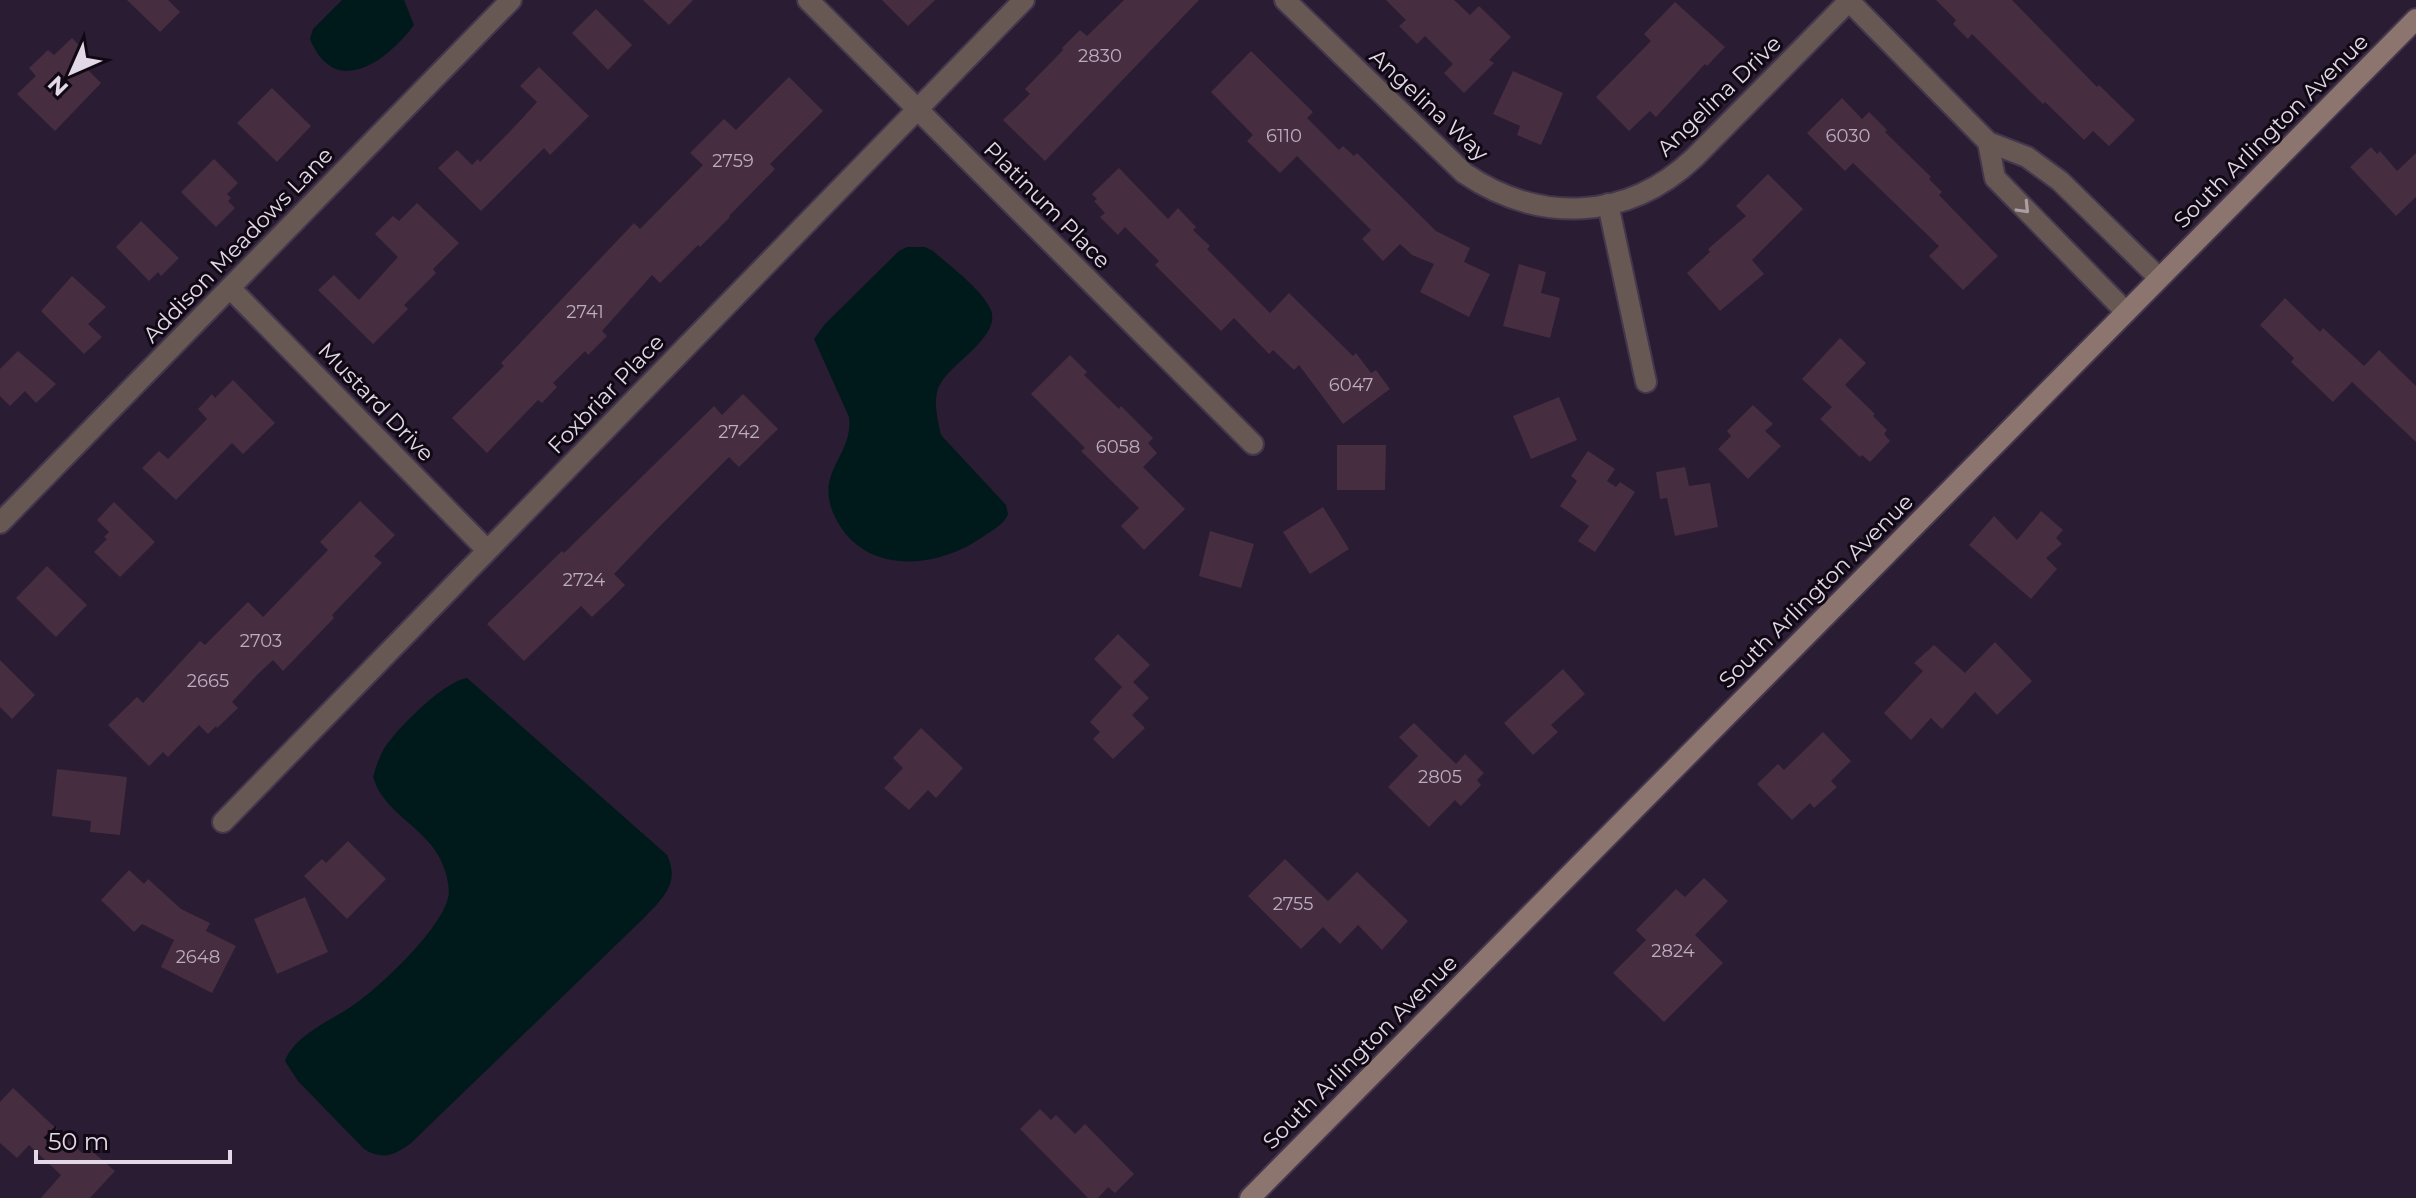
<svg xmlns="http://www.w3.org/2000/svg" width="2416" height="1198" viewBox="0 0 2416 1198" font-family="Montserrat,sans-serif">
<rect width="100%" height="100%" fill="#2a1c33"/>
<g fill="#00191a">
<path d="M342,0H404L414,25C387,61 335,100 310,39L313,29Z"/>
<path d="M907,247H925L933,251C950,266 980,288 990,308C1005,338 943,365 937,392C934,406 938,422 941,435L1006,505L1008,514C1004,525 991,531 981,538C936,569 864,576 835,517C813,472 854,456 849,417L814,339L825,324L899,251Z"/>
<path d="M467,678L667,855C680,882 664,897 646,916L410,1144C392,1156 383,1160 364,1149L298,1081L285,1061C295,1034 333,1020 355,1004C381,986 441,929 448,898C450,892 448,881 446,874C436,835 399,822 381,794C377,789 375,782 373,777C376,767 379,757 385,747C399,727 443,682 467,678Z"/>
</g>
<g fill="#462d40">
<path d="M127,0H168L180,12L160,32Z"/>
<path d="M643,0H693L669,25Z"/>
<path d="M882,0H935L908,26Z"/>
<path d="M1124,0H1199L1045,161L1003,120L1030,94L1025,89L1063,50L1062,48L1080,30L1087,36Z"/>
<path d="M1386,0H1454L1470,15L1479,6L1511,37L1489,60L1494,63L1464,93L1444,73L1453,64L1425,36L1417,44L1399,26L1406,20Z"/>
<path d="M1936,0H2012L2097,87L2099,85L2135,120L2109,146L2093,131L2084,140L2045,102L2043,104L1972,34L1968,39L1953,24L1956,20Z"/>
<path d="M1675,2L1725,47L1707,66L1705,64L1656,117L1650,111L1629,131L1596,97L1651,41L1644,34Z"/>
<path d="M596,9L632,45L608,70L572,33Z"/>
<path d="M72,38L96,63L88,70L101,83L55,131L17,94L36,76L29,68L48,50L54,55Z"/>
<path d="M1251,51L1313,112L1307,118L1339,150L1343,146L1354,156L1357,153L1436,231L1470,248L1464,262L1490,274L1469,317L1420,292L1434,264L1412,255L1400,244L1383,261L1362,239L1371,230L1297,156L1280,173L1247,141L1253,135L1211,92Z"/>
<path d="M539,67L589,116L550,155L544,148L481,211L438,168L457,150L472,165L478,159L480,162L518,123L537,102L520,86Z"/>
<path d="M1513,71L1563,93L1541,145L1517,135L1520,126L1493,114Z"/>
<path d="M789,77L823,111L770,164L775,169L729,216L730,217L700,247L698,245L660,283L652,275L602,331L607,336L588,355L585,351L553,383L557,387L542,403L538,400L487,453L452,418L504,366L501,363L634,223L640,229L703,165L690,153L724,119L736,130Z"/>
<path d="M272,88L311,126L277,162L237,123Z"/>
<path d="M1842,98L1862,119L1869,112L1887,130L1885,132L1931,177L1929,179L1942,192L1939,195L1998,256L1963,290L1929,256L1939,246L1853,163L1845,171L1807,133Z"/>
<path d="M2371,147L2377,154L2380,151L2397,171L2416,153V197L2396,216L2350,167Z"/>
<path d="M214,159L238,183L227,194L231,198L228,201L235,208L216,227L181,192Z"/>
<path d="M1119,168L1168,219L1178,208L1196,227L1193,230L1210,246L1207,249L1270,313L1289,293L1353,356L1356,353L1371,373L1376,370L1390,389L1343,424L1299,365L1294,370L1273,350L1269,354L1234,318L1221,331L1155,265L1159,261L1125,227L1118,235L1100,217L1105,213L1094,201L1097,199L1092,194Z"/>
<path d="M1768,174L1803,209L1752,260L1764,274L1720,311L1687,273L1710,252L1708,249L1746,216L1736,206Z"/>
<path d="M417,203L459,243L433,269L436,273L404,305L408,309L373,344L318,290L334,275L359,300L398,257L375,234L393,216L399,221Z"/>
<path d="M141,221L179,258L161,276L158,272L149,281L116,247Z"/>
<path d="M1519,264L1546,272L1541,293L1560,298L1550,338L1503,326Z"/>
<path d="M72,276L106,307L88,324L102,337L84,354L41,311Z"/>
<path d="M2285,298L2320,332L2323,328L2364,366L2379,350L2416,386V442L2352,382L2333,402L2291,362L2294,358L2260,325Z"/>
<path d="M1840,338L1866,363L1845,385L1875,414L1873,416L1887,430L1884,434L1890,441L1870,462L1862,455L1860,457L1820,419L1832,407L1802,379Z"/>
<path d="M18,351L56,384L36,403L25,391L10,406L0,396V369Z"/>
<path d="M1070,355L1087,372L1084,375L1119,409L1121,406L1153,438L1148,443L1157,453L1143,467L1185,509L1144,550L1121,526L1139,508L1081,451L1085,448L1031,394Z"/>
<path d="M233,380L275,423L243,454L232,443L176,500L142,468L159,451L168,459L207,419L198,409L212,394L215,398Z"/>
<path d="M743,394L778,429L739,467L729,457L658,528L614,574L625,585L608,602L592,617L581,606L524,661L487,624L562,551L564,553L714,406L722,415Z"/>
<path d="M1559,397L1577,440L1531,459L1513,416Z"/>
<path d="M1753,405L1773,424L1765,431L1781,446L1748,479L1718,449L1731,436L1727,431Z"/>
<path d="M1337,445H1386L1385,490H1337Z"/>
<path d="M1588,451L1615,469L1607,481L1616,487L1620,482L1635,492L1595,552L1578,541L1589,526L1560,506L1577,481L1571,476Z"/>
<path d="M1685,467L1689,486L1710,483L1718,527L1675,536L1667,498L1660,499L1656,472Z"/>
<path d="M360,501L395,535L374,556L382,563L332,615L334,618L283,671L273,660L258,674L232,702L238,708L217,728L216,726L208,734L199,725L168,757L163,752L149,766L108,725L137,697L143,703L200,641L205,645L248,602L263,617L328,550L320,542Z"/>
<path d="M114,502L155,542L120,577L94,552L107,539L104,537L109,532L97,520Z"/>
<path d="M1323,507L1349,549L1310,574L1283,532Z"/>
<path d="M2041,511L2063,530L2056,538L2062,544L2046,558L2057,569L2031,599L1969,545L1994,516L2017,540Z"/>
<path d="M1210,531L1254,544L1241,588L1199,576Z"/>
<path d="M47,566L87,605L56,637L16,598Z"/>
<path d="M1118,634L1150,665L1133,682L1149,698L1132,715L1145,728L1113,759L1093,739L1100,732L1090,722L1122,687L1094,659Z"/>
<path d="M1995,642L2032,681L1997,715L1975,692L1942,729L1931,718L1911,740L1884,713L1923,671L1914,663L1934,645L1965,673Z"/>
<path d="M0,660L35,695L12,719L0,707Z"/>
<path d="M1563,669L1585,694L1551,725L1558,732L1533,755L1504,723Z"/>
<path d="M1414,723L1456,764L1465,754L1484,773L1477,780L1481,785L1461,806L1455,800L1429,827L1388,787L1418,756L1399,737Z"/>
<path d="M921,728L963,768L936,798L928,790L909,810L884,788L903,768L893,758Z"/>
<path d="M1823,732L1851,761L1831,781L1837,787L1814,808L1810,803L1792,820L1757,784L1778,764L1784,770Z"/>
<path d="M57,769L127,777L120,835L90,832L91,821L52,816Z"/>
<path d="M348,841L386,879L347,919L304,876L322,859L326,863Z"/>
<path d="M1285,859L1328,901L1357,872L1408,921L1382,950L1358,925L1340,944L1323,927L1301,949L1248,896Z"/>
<path d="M129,870L144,884L148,879L181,909L210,923L206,931L236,946L212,993L161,967L174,940L142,924L134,932L101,900Z"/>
<path d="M1704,878L1728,901L1695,935L1723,963L1664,1022L1613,973L1646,940L1636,930L1676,889L1685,897Z"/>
<path d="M305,897L328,952L277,974L254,919Z"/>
<path d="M13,1088L82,1153L87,1147L115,1171L90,1198H41L61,1175L29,1145L17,1158L0,1143V1102Z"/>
<path d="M1040,1109L1051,1120L1056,1115L1075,1134L1085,1124L1134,1174L1115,1193L1108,1187L1098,1198H1088L1020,1129Z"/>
</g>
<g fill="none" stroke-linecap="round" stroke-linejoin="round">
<defs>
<g id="street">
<path d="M808,0L1253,444"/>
<path d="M1285,0L1464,173C1539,224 1627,221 1694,158L1850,0"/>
<path d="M1849,1L1988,142L2027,157L2060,181L2159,278"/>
<path d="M1988,142L1995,178L2126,312"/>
<path d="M1608,204L1646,382"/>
<path d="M230,288L487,550"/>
<path d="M0,523L511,0"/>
<path d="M223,822L1024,0"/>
</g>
<path id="secondary" d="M1250,1198L2416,19"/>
</defs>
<use href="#street" stroke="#44364c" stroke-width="24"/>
<use href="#secondary" stroke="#44364c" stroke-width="24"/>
<use href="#street" stroke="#675854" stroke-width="20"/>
<use href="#secondary" stroke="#8d756f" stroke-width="20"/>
</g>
<defs><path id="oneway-chevron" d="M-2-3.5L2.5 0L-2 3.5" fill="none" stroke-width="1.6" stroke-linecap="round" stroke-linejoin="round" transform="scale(2)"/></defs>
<use stroke="#ab9ea5" href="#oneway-chevron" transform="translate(2024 208) rotate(46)"/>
<g text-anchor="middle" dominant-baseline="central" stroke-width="6" stroke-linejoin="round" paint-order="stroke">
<g font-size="18" fill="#bbadbe">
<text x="1100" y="56">2830</text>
<text x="1284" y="136">6110</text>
<text x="1848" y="136">6030</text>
<text x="733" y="161">2759</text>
<text x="585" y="312">2741</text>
<text x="1351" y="385">6047</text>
<text x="739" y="432">2742</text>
<text x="1118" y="447">6058</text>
<text x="584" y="580">2724</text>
<text x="261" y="641">2703</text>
<text x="208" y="681">2665</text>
<text x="1440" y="777">2805</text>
<text x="1293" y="904">2755</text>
<text x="1673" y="951">2824</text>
<text x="198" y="957">2648</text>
</g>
<g font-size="22" fill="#e2d8e8" stroke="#100913">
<text transform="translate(1719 96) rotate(-44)">Angelina Drive</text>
<text transform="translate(1429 105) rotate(43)">Angelina Way</text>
<text transform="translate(2271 131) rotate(-45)">South Arlington Avenue</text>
<text transform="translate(1047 205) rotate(45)">Platinum Place</text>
<text transform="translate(238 245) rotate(-46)">Addison Meadows Lane</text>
<text transform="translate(606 394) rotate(-46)">Foxbriar Place</text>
<text transform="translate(376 402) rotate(46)">Mustard Drive</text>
<text transform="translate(1816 591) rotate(-45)">South Arlington Avenue</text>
<text transform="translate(1360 1052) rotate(-45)">South Arlington Avenue</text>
</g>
</g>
<g transform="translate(72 72) rotate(225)" stroke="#100913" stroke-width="6" paint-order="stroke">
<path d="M0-6L14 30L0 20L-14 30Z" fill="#e2d8e8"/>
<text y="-12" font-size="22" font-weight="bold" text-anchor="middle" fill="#e2d8e8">N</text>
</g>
<path d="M36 1150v12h194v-12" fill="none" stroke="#e2d8e8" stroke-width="4"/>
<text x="48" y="1150" font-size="24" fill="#e2d8e8" stroke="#100913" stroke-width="6" paint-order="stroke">50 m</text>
</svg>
